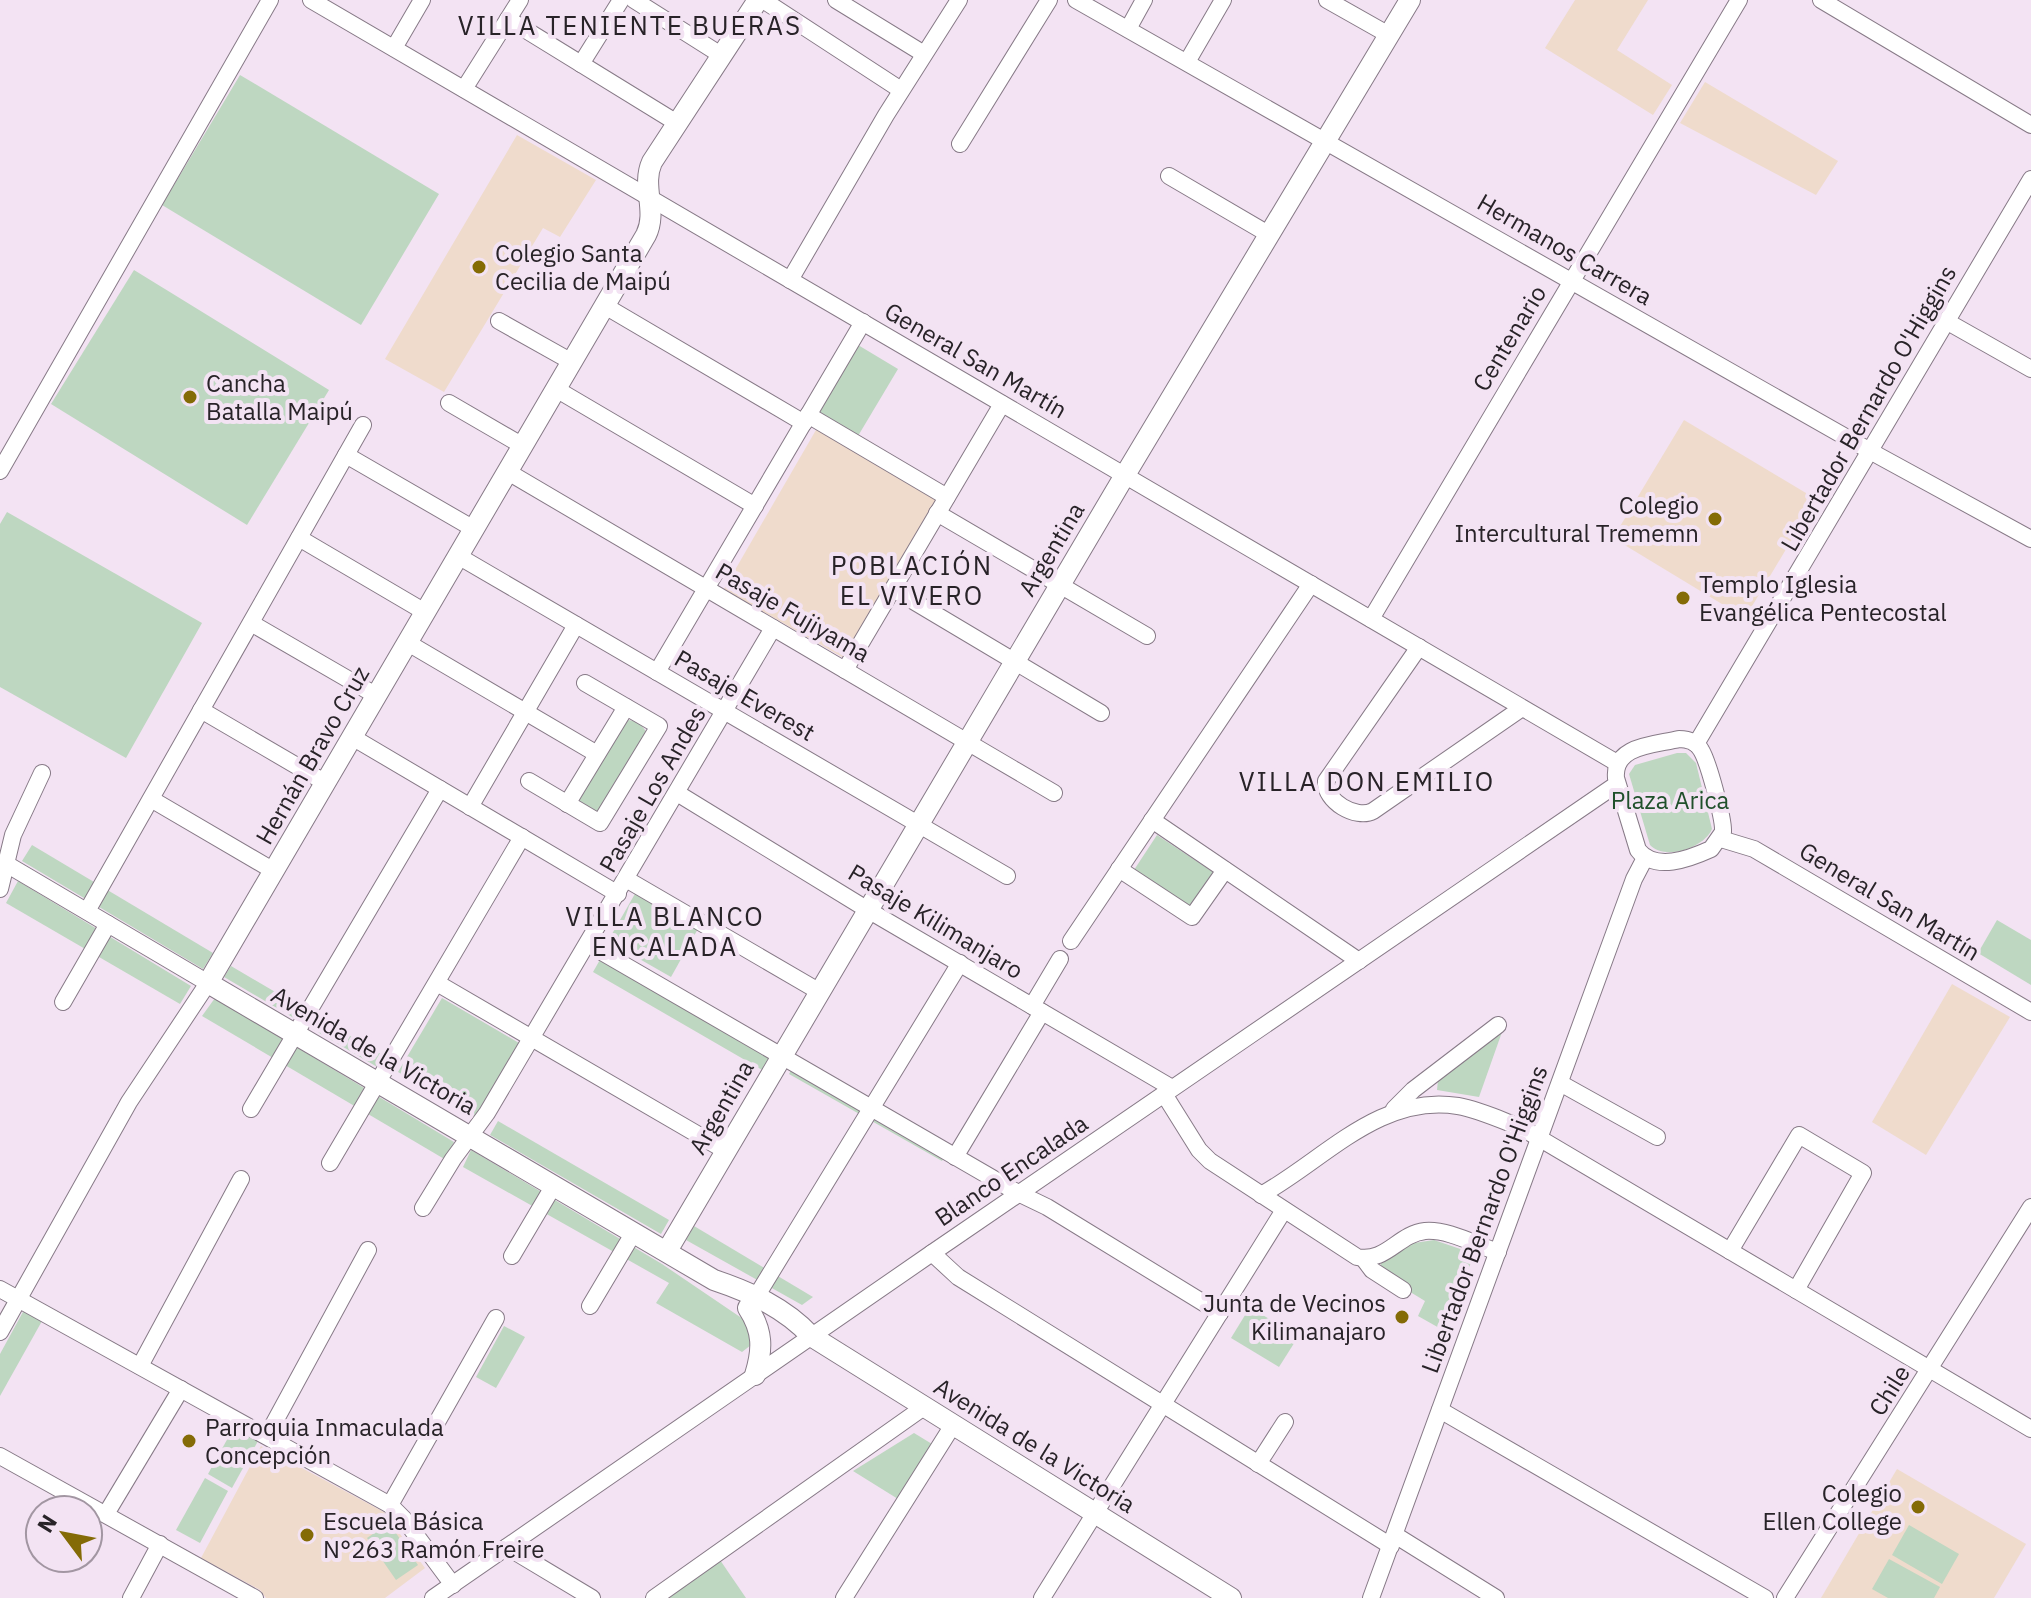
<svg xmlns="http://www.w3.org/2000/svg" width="2031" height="1598" viewBox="0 0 2031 1598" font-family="'IBM Plex Sans',sans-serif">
<rect width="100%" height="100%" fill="#f3e3f3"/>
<g fill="#efdbcc">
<path d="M1575,0H1648L1617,50L1672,85L1653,115L1545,48Z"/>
<path d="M1705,82L1838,161L1816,195L1680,123Z"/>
<path d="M517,135L596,180L560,237L543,228L444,392L385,359Z"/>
<path d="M1684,420L1816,499L1745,618L1613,538Z"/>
<path d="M816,430L828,431L936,494V509L849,661L724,589Z"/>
<path d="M1952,984L2010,1017L1926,1155L1872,1122Z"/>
<path d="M261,1446L384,1512L425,1568L385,1598H266L260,1590L201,1558Z"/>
<path d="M1897,1469L2026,1544L1994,1598H1821Z"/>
</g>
<g fill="#bed7c1">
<path d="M240,75L439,194L361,325L162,205Z"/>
<path d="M134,270L329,390L247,525L51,404Z"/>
<path d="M858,345L898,369L858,436L818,412Z"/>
<path d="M7,512L202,623L126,758L0,687V524Z"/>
<path d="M627,720C636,720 644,726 647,734L601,810L594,812L581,804L579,798Z"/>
<path d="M1677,753H1686L1696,763L1712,829C1704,848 1665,861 1650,845L1629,774L1635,765Z"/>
<path d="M1157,835L1213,872L1190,907L1134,870Z"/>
<path d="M32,845L213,953L203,969L22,861Z"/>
<path d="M18,881L191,986L180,1004L6,903Z"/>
<path d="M636,892L699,927L671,977L608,941Z"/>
<path d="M1997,920L2031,940V985L1978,953Z"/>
<path d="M601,958L772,1057L764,1071L593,972Z"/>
<path d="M231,966L386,1057L379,1068L224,977Z"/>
<path d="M215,998L454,1142L446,1160L202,1016Z"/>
<path d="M442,998L519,1043L475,1118L398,1072Z"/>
<path d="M1502,1032L1479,1097L1437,1090L1438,1080Z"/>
<path d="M793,1067L946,1154L942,1161L789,1074Z"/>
<path d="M498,1121L669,1220L661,1234L490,1135Z"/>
<path d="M471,1150L662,1264L749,1323L751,1345L742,1352L656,1303L669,1283L463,1167Z"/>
<path d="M694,1226L813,1297L802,1305L686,1240Z"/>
<path d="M1434,1240L1475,1254L1441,1329L1418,1316L1425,1301L1379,1273L1381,1263L1414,1243Z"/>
<path d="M1250,1307L1298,1337L1279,1367L1231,1338Z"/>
<path d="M24,1310L42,1321L0,1396V1354Z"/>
<path d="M504,1326L525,1337L496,1388L476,1377Z"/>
<path d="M234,1427L258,1441L232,1488L208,1474Z"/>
<path d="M914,1433L932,1444L898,1499L853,1471Z"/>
<path d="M205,1478L228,1491L200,1543L176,1530Z"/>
<path d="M389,1523L418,1565L396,1580L367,1538Z"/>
<path d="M1909,1525L1959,1554L1942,1584L1892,1555Z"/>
<path d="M1889,1559L1940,1587L1934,1598H1888L1872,1589Z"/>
<path d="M720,1560L746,1598H665Z"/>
</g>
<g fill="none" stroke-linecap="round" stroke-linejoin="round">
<defs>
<g id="minor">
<path d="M311,0L1617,763"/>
<path d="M634,0L721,55"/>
<path d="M763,0L901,90"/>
<path d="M836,0L924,54"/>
<path d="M1076,0L1879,456L2031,539"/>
<path d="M1327,0L1389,35"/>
<path d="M1821,0L2031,125"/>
<path d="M508,19L677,123"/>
<path d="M1128,29L1144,0"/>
<path d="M394,48L422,0"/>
<path d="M1187,62L1223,0"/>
<path d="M581,64L621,0"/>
<path d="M464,89L520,0"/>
<path d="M960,144L1049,0"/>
<path d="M1169,176L1270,235"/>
<path d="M790,280L886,115L959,0"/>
<path d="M605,306L804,423"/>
<path d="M499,321L572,362"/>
<path d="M1946,321L2031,369"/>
<path d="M556,389L755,506"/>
<path d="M449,403L523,446"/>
<path d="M808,415L947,497"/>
<path d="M346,455L474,529"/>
<path d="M0,471L270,0"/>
<path d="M508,472L1054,793"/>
<path d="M937,513L1147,636"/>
<path d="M299,538L425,612"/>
<path d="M458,556L1007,876"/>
<path d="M893,589L1101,713"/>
<path d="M1371,619L1739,0"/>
<path d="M251,623L377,696"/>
<path d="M408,643L597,754"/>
<path d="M1419,647L1326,781C1324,801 1356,820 1373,811L1522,708"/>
<path d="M845,670L1002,404"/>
<path d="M657,672L863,322"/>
<path d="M201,710L326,783"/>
<path d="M352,737L618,894"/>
<path d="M1679,739C1688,739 1696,741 1701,750C1708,761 1724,819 1723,832L1711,849C1689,859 1655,872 1638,850L1616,778C1613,745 1655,745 1679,739Z"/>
<path d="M1696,744L2031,179"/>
<path d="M529,781L600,823L659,726L585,683"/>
<path d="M677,793L868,910L1172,1088"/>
<path d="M151,799L274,871"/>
<path d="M567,804L626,707"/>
<path d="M470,807L576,625"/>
<path d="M1152,820L1359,961"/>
<path d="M1721,839L1754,849L2031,1012"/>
<path d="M1119,869L1192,917L1225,870"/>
<path d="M626,879L820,992"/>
<path d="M0,889L13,835L42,773"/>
<path d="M87,911L363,425"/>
<path d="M1071,941L1311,584"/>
<path d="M588,944L1018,1193L1047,1207L1220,1313"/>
<path d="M437,983L726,1151"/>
<path d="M63,1002L108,924"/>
<path d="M1032,1006L1060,959"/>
<path d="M1560,1083L1657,1137"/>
<path d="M1164,1094L1199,1150L1210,1161L1357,1257C1386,1263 1398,1234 1425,1231C1448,1229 1476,1245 1498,1252"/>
<path d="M251,1109L440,789"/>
<path d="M1394,1109L1413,1090L1498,1025"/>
<path d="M955,1157L1042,1012"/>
<path d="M330,1163L522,837"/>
<path d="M1261,1195C1323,1161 1380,1093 1458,1106C1480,1110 1501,1120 1522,1128L2031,1429"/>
<path d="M423,1208L453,1159L487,1113L773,628"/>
<path d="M1730,1251L1799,1135L1863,1173L1796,1290"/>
<path d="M932,1253L958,1277L1391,1546"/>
<path d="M512,1256L554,1185"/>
<path d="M1363,1258L1372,1270L1403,1290"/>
<path d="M0,1289L390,1505L404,1519L453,1585"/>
<path d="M756,1297L960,963"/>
<path d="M590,1306L634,1232"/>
<path d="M0,1332L129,1102L208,983L8,865"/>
<path d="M140,1366L241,1179"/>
<path d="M1440,1410L1765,1598"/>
<path d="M267,1436L368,1250"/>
<path d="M0,1456L255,1598"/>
<path d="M1258,1464L1285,1422"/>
<path d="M390,1505L496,1318"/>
<path d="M106,1514L181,1389"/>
<path d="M1395,1535L1496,1598"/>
<path d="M507,1547L592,1598"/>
<path d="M131,1598L160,1544"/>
<path d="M433,1598L932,1253L1617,784"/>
<path d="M654,1598L924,1407"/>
<path d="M844,1598L953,1425"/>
<path d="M1042,1598L1284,1210"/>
<path d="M1371,1598L1634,879L1645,858"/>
<path d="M1785,1598L2031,1207"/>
</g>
<g id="major">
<path d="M758,0L652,162C641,186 658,211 646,235L208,983L714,1280C750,1292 785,1308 811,1336L1231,1598"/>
<path d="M667,1251L1125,475L1410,0"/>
<path d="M748,1308C763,1331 763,1349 755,1375"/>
</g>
</defs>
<use href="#minor" stroke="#877a87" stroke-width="18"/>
<use href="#major" stroke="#877a87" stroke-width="22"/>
<use href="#minor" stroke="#fff" stroke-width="16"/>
<use href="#major" stroke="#fff" stroke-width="20"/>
</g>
<g fill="#846b06" stroke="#f3e3f3" stroke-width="3">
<circle cx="479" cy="267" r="8"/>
<circle cx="190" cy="397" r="8"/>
<circle cx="1715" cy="519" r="8"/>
<circle cx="1683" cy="598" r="8"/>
<circle cx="1402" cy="1317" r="8"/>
<circle cx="189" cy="1441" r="8"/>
<circle cx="1918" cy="1507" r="8"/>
<circle cx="307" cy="1535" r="8"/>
</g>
<g text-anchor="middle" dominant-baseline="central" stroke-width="8" stroke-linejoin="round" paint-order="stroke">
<g font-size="24" fill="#282328" stroke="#f3e3f3">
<text transform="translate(1565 249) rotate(30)">Hermanos Carrera</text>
<text transform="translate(1509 338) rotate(-59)">Centenario</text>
<text transform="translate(976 360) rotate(30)">General San Martín</text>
<text transform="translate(1868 408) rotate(-60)">Libertador Bernardo O'Higgins</text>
<text transform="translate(1051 549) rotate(-59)">Argentina</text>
<text transform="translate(793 612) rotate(30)">Pasaje Fujiyama</text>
<text transform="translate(745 695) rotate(30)">Pasaje Everest</text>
<text transform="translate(312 755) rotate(-60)">Hernán Bravo Cruz</text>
<text transform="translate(652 789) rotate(-60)">Pasaje Los Andes</text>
<text transform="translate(1890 901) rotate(31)">General San Martín</text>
<text transform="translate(936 921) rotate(31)">Pasaje Kilimanjaro</text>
<text transform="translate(374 1050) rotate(30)">Avenida de la Victoria</text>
<text transform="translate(721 1107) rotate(-60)">Argentina</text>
<text transform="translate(1011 1170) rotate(-34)">Blanco Encalada</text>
<text transform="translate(1484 1219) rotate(-70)">Libertador Bernardo O'Higgins</text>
<text transform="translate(1889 1390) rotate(-58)">Chile</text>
<text transform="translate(1035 1445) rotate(32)">Avenida de la Victoria</text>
</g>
<g font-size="24" fill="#282328" stroke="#f3e3f3" text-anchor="start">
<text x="495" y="253">Colegio Santa<tspan x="495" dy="28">Cecilia de Maipú</tspan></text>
<text x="206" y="383">Cancha<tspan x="206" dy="28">Batalla Maipú</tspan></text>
<text x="1699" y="505" text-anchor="end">Colegio<tspan x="1699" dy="28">Intercultural Trememn</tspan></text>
<text x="1699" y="584">Templo Iglesia<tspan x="1699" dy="28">Evangélica Pentecostal</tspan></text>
<text x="1386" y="1303" text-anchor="end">Junta de Vecinos<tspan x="1386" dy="28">Kilimanajaro</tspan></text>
<text x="205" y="1427">Parroquia Inmaculada<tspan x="205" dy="28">Concepción</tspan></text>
<text x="1902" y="1493" text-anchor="end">Colegio<tspan x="1902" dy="28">Ellen College</tspan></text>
<text x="323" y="1521">Escuela Básica<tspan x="323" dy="28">N°263 Ramón Freire</tspan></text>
</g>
<g font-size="24" fill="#20502b" stroke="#f3e3f3">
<text x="1670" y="800">Plaza Arica</text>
</g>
<g font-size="26" letter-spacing="2" fill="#282328" stroke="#f3e3f3">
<text x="630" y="25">VILLA TENIENTE BUERAS</text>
<text x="912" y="565">POBLACIÓN<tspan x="912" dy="30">EL VIVERO</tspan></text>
<text x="1367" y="781">VILLA DON EMILIO</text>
<text x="665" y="916">VILLA BLANCO<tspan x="665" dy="30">ENCALADA</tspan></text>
</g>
</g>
<g transform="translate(64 1534) rotate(302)"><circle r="38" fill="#f3e3f3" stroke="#a296a2" stroke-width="2"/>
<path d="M0-6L14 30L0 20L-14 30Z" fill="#846b06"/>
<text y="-12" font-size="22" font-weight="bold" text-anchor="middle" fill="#282328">N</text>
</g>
</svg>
